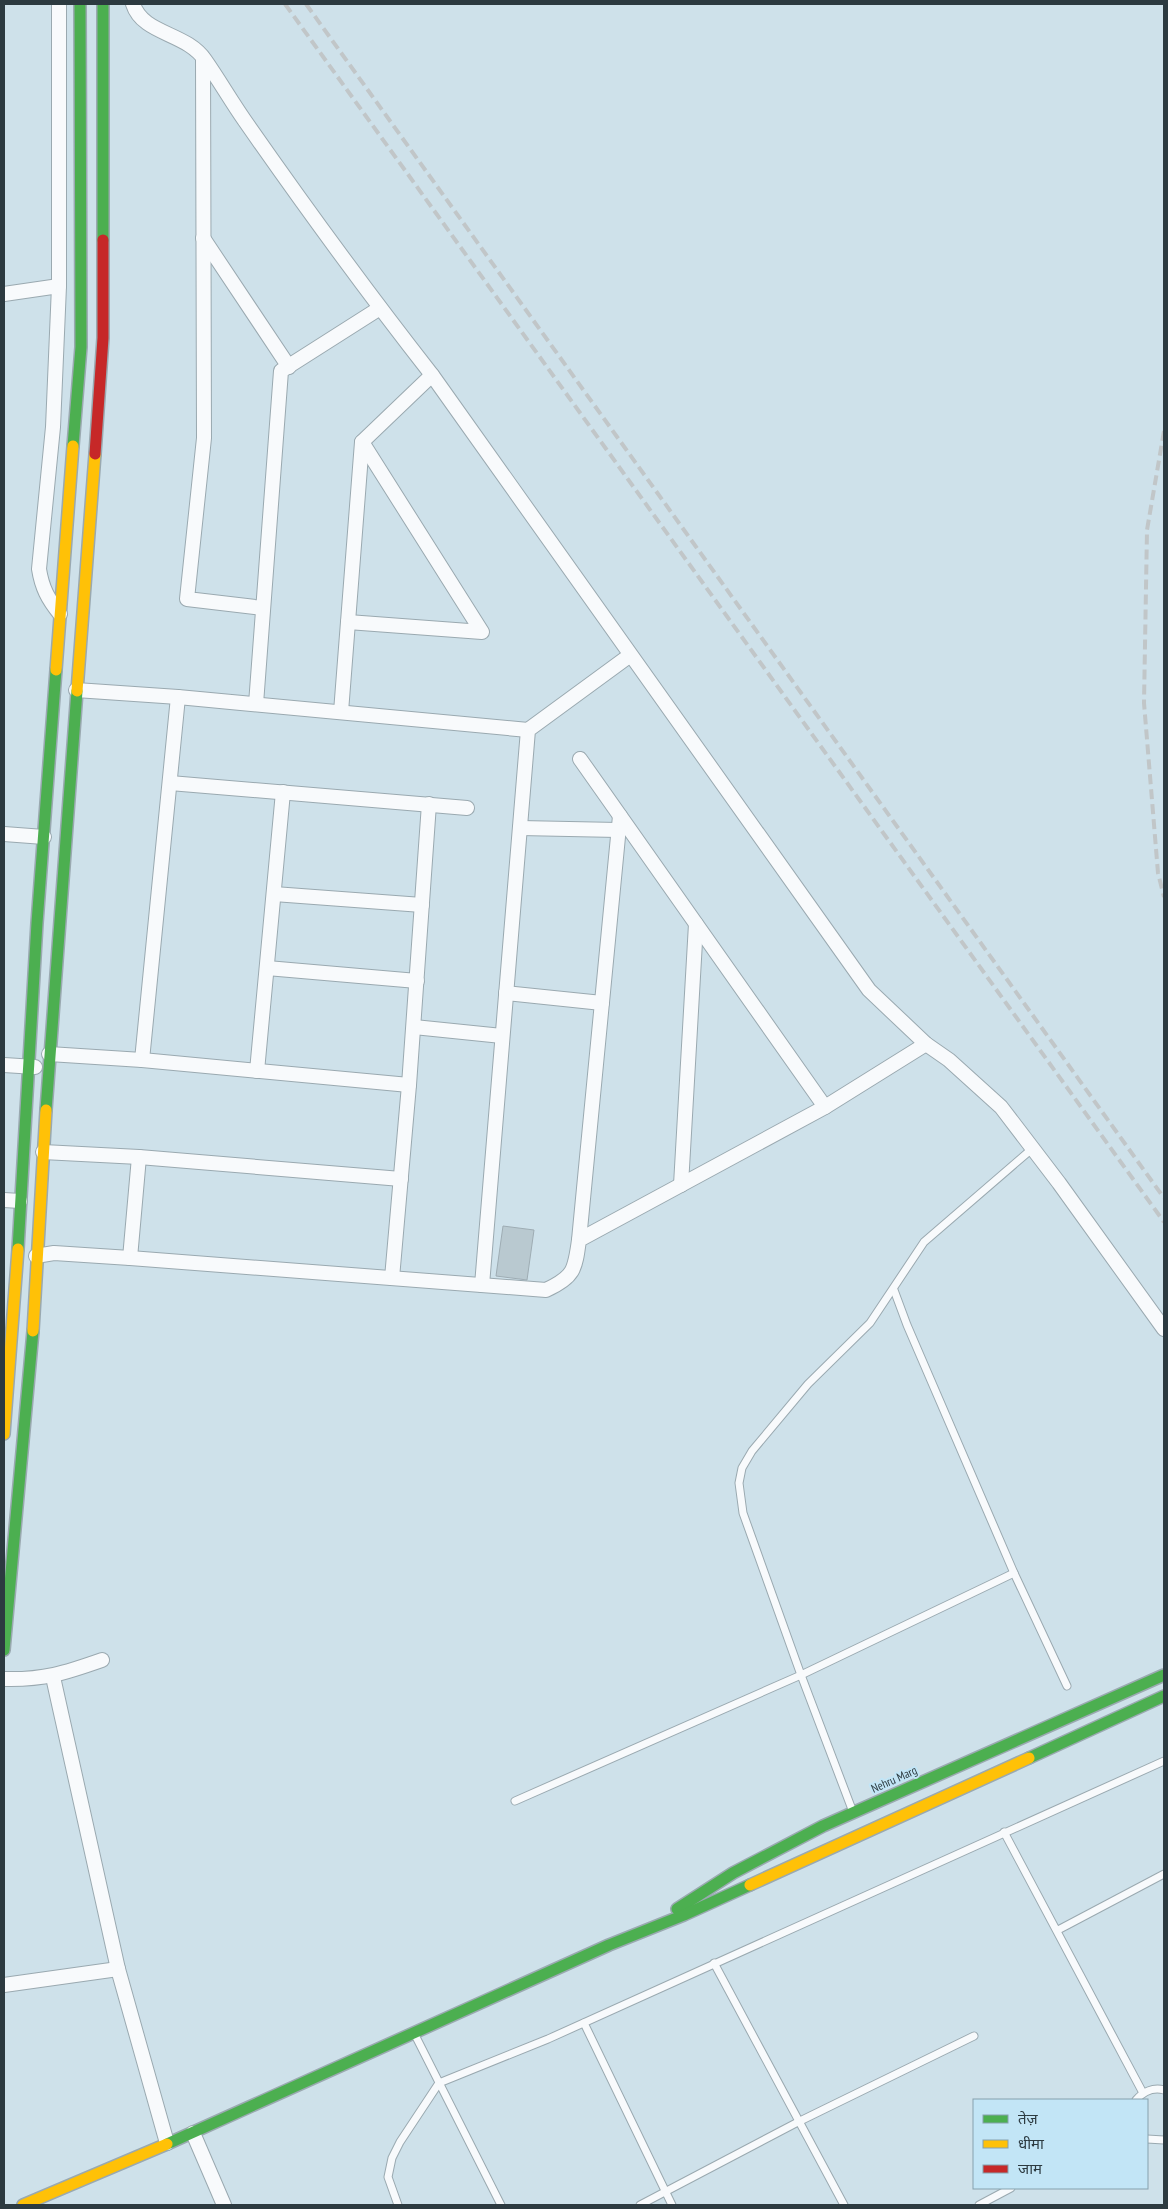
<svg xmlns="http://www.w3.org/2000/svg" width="1168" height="2209" viewBox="0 0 1168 2209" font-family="'PT Sans Narrow','Noto Sans Devanagari',sans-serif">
<rect width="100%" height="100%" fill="#cee1ea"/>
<path fill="#b9c9d0" stroke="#9eacb3" d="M503,1226L534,1230L527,1280L496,1276Z"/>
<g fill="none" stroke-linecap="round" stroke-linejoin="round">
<defs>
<g id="lane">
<path d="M894,1290L907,1325L1014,1573L1067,1686"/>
<path d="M515,1801L801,1675L1014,1573"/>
<path d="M853,1812L801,1675L743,1513L739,1483L742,1468L752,1451L808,1384L870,1323L924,1242L1033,1148"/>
<path d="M1004,1832L1143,2093"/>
<path d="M1058,1930L1164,1874"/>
<path d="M714,1963L844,2205"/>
<path d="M584,2023L672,2205"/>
<path d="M414,2033L501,2205"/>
<path d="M1136,2100C1143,2092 1153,2087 1164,2090"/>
<path d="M1147,2139L1164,2140"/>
<path d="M398,2205L388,2177L392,2158L400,2142L439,2083L548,2039L1164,1761"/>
<path d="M640,2205L798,2122L974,2036"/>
<path d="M979,2205L1011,2188"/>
</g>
<g id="street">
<path d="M59,4V286L53,427L39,569C42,588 48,599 60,614"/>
<path d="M133,4C143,35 186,32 205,60C219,80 231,101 245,121C305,207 367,292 432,375L869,990L926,1044L949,1060L1001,1107L1059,1183L1164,1329"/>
<path d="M203,58L204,438L187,599L263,608"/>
<path d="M203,238L289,367"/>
<path d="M4,294L59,286"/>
<path d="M348,622L482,632L362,442"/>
<path d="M76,690L178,697L528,730"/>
<path d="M256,704L281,371L380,308"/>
<path d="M341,712L362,442L432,375"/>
<path d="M580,759L825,1107"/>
<path d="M170,783L467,808"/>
<path d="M520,828L618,830"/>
<path d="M4,834L44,837"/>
<path d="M274,894L422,905"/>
<path d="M267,968L417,981"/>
<path d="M506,993L602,1003"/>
<path d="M414,1027L502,1036"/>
<path d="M49,1054L142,1060L409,1085"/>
<path d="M142,1060L178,697"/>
<path d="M4,1065L35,1067"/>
<path d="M257,1071L283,792"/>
<path d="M43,1152L139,1157L401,1179"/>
<path d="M681,1185L696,924"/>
<path d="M4,1200L20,1201"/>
<path d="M579,1240L620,816"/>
<path d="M36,1256L54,1253L130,1258L546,1290C574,1277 575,1270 579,1240L825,1107L926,1044"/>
<path d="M130,1258L139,1157"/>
<path d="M392,1278L409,1085L429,804"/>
<path d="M482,1285L528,730L629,656"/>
<path d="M53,1677L118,1969L167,2143"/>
<path d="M4,1679C44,1680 65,1673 102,1660"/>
<path d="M4,1985L118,1969"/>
<path d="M193,2133L224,2205"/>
</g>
<g id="fast">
<path d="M103,4V240"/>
<path d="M73,446L81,347L80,4"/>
<path d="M46,1110L77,691"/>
<path d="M18,1249L37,923L56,670"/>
<path d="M4,1650L33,1331"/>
<path d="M1029,1758L1164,1696"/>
<path d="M677,1909L733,1873L823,1826L1164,1675"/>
<path d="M167,2144L609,1945L684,1915L750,1885"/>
</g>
<g id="slow">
<path d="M56,670L73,446"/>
<path d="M77,691L95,454"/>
<path d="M33,1331L46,1110"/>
<path d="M4,1434L18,1249"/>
<path d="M750,1885L1029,1758"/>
<path d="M23,2205L167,2144"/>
</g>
<path id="jam" d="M95,454L103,338V240"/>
</defs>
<use href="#lane" stroke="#9aa9b0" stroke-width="9"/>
<use href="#street" stroke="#9aa9b0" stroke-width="16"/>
<use href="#fast" stroke="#9aa9b0" stroke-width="14"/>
<use href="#slow" stroke="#9aa9b0" stroke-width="14"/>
<use href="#jam" stroke="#9aa9b0" stroke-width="14"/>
<use href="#lane" stroke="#f8fafc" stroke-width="7"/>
<use href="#street" stroke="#f8fafc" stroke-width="14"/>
<use href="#fast" stroke="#4caf50" stroke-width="11"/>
<use href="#slow" stroke="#ffc107" stroke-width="11"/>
<use href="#jam" stroke="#c62828" stroke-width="11"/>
<g stroke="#c1c6c8" stroke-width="4" stroke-dasharray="10 5" stroke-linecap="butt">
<path d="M285,4L1164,1222"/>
<path d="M306,4L1164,1198"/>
<path d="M1164,431L1147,530L1144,703L1158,873L1164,897"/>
</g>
</g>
<g text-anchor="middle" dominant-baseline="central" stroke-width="4" stroke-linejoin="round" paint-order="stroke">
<g font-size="12" fill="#2c3a40" stroke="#c2e5f6">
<text transform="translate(894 1779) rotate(-24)">Nehru Marg</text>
</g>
</g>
<rect width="1168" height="2209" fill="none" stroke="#2c3a40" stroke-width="10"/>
<rect x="973" y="2099" width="175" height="90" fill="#c2e5f6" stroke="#86a1ad"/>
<rect x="983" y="2115" width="25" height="8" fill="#4caf50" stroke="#86a1ad"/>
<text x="1018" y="2124" font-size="15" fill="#2c3a40">तेज़</text>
<rect x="983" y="2140" width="25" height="8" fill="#ffc107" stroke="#86a1ad"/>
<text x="1018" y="2149" font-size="15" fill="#2c3a40">धीमा</text>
<rect x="983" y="2165" width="25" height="8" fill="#c62828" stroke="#86a1ad"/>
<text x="1018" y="2174" font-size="15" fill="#2c3a40">जाम</text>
</svg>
